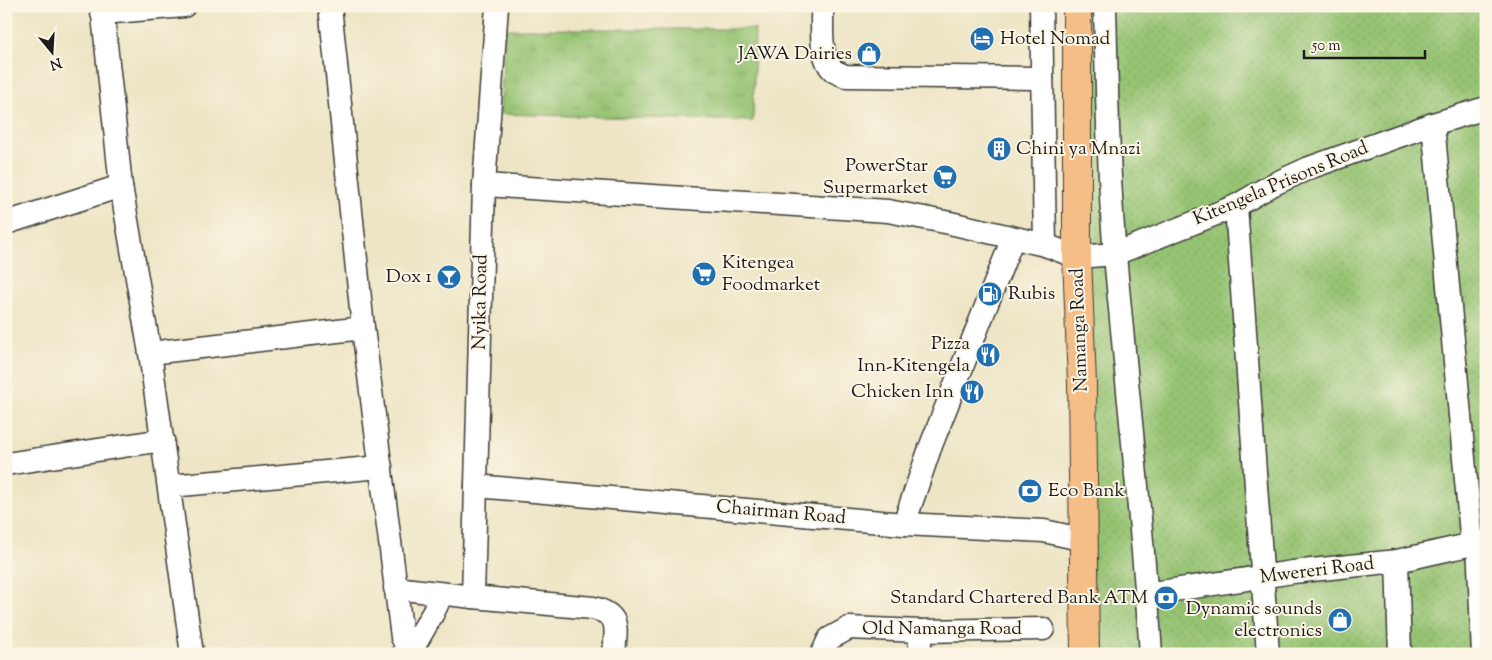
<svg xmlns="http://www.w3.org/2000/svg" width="1492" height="660" viewBox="0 0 1492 660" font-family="'Sorts Mill Goudy',serif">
<defs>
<pattern id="grass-tufts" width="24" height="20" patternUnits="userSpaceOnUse" patternTransform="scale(1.25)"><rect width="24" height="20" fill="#95c372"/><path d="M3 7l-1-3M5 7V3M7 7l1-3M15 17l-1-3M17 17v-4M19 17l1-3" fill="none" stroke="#80a762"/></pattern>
<pattern id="park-dots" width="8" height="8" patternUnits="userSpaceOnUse" patternTransform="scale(1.25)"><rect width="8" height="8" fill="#95c372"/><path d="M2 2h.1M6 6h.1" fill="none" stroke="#80a762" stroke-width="1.8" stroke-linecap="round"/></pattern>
</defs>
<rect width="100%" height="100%" fill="#fcf5e5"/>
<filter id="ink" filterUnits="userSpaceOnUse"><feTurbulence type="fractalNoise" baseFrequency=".02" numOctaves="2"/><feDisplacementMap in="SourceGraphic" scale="10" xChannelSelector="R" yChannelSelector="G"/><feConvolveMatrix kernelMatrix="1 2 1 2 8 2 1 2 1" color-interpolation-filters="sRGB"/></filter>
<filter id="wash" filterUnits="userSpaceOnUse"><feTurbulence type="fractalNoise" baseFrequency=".0096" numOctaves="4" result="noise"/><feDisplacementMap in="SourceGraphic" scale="20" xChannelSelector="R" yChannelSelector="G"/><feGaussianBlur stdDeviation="1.12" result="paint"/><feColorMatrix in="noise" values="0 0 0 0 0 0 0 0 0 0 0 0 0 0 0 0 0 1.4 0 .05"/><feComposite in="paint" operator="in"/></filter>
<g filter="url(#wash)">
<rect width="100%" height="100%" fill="#ede5c5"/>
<path fill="url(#grass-tufts)" stroke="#587047" d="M505,29H755L753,121L500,114Z"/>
<path fill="url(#park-dots)" stroke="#587047" d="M1077,6H1486V654H1085Z"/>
</g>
<g filter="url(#ink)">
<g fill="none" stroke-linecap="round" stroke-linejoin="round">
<defs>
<g id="minor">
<path d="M102,6L121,186L150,353L192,654"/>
<path d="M330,6L363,328L402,637L411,654"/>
<path d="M822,6C823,24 818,58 834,71C837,73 842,74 845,76L1042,78"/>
<path d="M1041,6L1045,245"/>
<path d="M1105,6C1107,89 1108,172 1115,255C1127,388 1142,521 1151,654"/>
<path d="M102,13L184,6"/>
<path d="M1433,124L1472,545"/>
<path d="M484,185L888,211L950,223L1045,245L1077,257L1115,254L1236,206L1272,185L1309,168L1433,124L1486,108"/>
<path d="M1236,206L1268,654"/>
<path d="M6,223L121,186"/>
<path d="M150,353L363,328"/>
<path d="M6,464L163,440"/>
<path d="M170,486L381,467"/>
<path d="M476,486L904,524L1044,531L1085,540"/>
<path d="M904,524L930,448L1013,238"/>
<path d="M1478,543L1483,654"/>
<path d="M1397,561L1400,654"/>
<path d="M395,588L473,597L593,608C621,615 616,628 614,654"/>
<path d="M1147,594L1293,572L1397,561L1486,541"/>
<path d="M473,597L484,185L497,6"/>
<path d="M403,654L410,653L433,613L442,594"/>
<path d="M822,654L829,639L849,628L920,631L1043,629"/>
<path d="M920,654V631"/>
</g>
<path id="highway" d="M1077,6V257L1082,384L1085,654"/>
</defs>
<use href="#minor" stroke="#3b3a35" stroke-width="25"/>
<use href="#highway" stroke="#3b3a35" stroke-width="30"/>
<use href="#minor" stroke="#fff" stroke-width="22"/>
<use href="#highway" stroke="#f6be87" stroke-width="28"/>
</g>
</g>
<defs>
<symbol id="hotel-disc" viewBox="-11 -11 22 22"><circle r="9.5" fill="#1f6fb2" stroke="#fcf5e5"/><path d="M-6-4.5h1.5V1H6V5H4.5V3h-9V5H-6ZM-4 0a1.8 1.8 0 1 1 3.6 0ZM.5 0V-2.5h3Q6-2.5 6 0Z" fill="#fff"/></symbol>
<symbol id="shop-disc" viewBox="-11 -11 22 22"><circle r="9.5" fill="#1f6fb2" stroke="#fcf5e5"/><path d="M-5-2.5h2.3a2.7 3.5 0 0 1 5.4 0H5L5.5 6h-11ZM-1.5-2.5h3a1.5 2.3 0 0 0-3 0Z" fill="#fff"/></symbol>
<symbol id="building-disc" viewBox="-11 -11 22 22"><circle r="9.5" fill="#1f6fb2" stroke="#fcf5e5"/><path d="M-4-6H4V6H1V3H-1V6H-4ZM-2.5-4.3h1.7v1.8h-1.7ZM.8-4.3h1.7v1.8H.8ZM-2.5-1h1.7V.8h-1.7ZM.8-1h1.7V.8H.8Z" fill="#fff"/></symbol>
<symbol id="supermarket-disc" viewBox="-11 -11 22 22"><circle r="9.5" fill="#1f6fb2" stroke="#fcf5e5"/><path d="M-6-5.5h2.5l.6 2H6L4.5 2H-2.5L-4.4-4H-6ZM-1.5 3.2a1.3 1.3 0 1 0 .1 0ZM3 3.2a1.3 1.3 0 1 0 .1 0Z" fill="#fff"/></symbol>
<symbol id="bar-disc" viewBox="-11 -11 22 22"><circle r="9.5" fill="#1f6fb2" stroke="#fcf5e5"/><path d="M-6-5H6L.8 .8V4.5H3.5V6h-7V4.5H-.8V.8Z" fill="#fff"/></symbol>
<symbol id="fuel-disc" viewBox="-11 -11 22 22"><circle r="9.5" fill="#1f6fb2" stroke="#fcf5e5"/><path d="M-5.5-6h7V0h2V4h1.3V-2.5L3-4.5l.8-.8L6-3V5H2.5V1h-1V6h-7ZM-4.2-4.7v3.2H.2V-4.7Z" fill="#fff"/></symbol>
<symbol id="restaurant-disc" viewBox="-11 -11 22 22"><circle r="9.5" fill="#1f6fb2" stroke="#fcf5e5"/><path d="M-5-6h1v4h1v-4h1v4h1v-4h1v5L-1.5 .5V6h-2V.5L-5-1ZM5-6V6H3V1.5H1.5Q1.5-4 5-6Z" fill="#fff"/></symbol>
<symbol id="bank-disc" viewBox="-11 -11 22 22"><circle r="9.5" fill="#1f6fb2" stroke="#fcf5e5"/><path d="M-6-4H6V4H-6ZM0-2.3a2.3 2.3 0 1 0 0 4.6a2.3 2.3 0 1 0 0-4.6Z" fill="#fff"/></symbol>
</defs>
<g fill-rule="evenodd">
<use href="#hotel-disc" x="968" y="25" width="28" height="28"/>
<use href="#shop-disc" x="855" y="40" width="28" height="28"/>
<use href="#building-disc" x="985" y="135" width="28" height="28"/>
<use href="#supermarket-disc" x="931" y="163" width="28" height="28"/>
<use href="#supermarket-disc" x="690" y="260" width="28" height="28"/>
<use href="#bar-disc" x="435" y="263" width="28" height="28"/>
<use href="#fuel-disc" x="976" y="280" width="28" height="28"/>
<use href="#restaurant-disc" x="974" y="341" width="28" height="28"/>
<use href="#restaurant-disc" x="958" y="378" width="28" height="28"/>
<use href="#bank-disc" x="1016" y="477" width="28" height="28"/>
<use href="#bank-disc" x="1152" y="584" width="28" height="28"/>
<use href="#shop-disc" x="1326" y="606" width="28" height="28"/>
</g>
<g text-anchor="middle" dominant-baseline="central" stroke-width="4" stroke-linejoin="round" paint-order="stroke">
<g font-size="19" fill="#1c1c1c" stroke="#fcf5e5" text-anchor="end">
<text x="1000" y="39" text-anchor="start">Hotel Nomad</text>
<text x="852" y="54">JAWA Dairies</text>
<text x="1016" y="149" text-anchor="start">Chini ya Mnazi</text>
<text x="928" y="166">PowerStar<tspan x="928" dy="22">Supermarket</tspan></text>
<text x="722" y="263" text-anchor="start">Kitengea<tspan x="722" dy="22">Foodmarket</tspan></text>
<text x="432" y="277">Dox 1</text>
<text x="1008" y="294" text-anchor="start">Rubis</text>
<text x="970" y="344">Pizza<tspan x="970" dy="22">Inn-Kitengela</tspan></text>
<text x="954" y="392">Chicken Inn</text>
<text x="1048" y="491" text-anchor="start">Eco Bank</text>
<text x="1148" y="598">Standard Chartered Bank ATM</text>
<text x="1322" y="609">Dynamic sounds<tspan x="1322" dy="22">electronics</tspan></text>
</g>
<g font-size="19" fill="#1c1c1c" stroke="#fcf5e5">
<text transform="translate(1281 184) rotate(-23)">Kitengela Prisons Road</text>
<text transform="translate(481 302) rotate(-89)">Nyika Road</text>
<text transform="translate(1080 330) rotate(-92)">Namanga Road</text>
<text transform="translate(781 513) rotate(5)">Chairman Road</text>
<text transform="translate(1317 571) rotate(-7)">Mwereri Road</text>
<text x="942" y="629">Old Namanga Road</text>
</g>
</g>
<rect width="1492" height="660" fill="none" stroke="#fcf5e5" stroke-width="25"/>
<g transform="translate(52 52) rotate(162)" stroke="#fcf5e5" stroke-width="4" paint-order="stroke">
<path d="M0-4L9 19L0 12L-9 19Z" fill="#1c1c1c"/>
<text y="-8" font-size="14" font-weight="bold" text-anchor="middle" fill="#1c1c1c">N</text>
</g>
<path d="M1304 50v8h121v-8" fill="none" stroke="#1c1c1c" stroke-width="2.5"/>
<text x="1312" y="50" font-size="15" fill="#1c1c1c" stroke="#fcf5e5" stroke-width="4" paint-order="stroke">50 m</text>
</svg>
